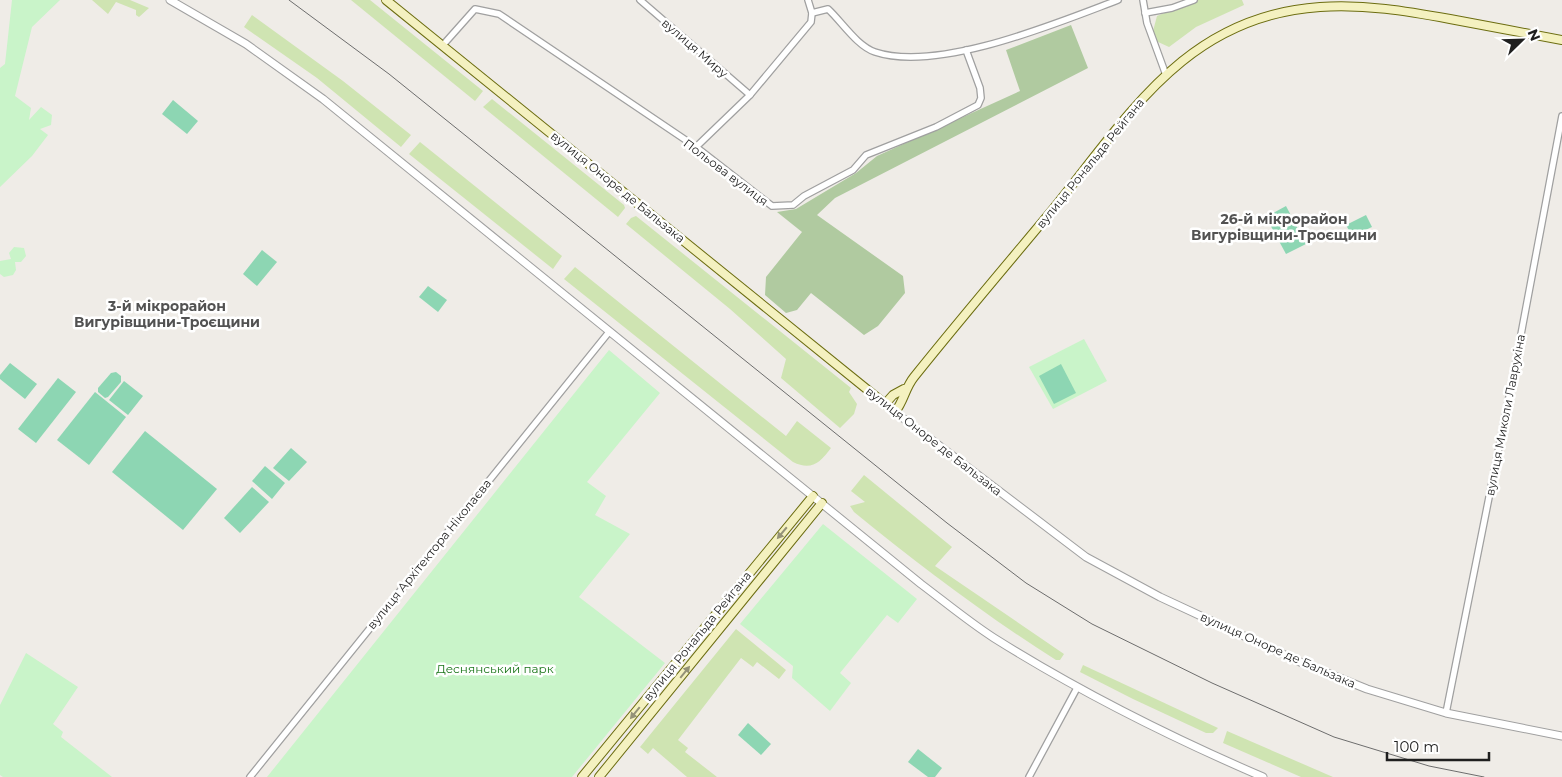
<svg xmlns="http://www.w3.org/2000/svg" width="1562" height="777" viewBox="0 0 1562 777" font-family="Montserrat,sans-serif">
<rect width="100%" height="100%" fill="#efece7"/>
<g fill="#cfe4b2">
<path d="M92,0H130L149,8L139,17L136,15V10L116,2L108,14Z"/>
<path d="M351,0H370L483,91L475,101Z"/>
<path d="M1196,0H1242L1244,5L1196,27L1169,47L1156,41L1153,31L1157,16Z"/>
<path d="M252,15L343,81L411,135L401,147L317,78L244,27Z"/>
<path d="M492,99L624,205L625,208L618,217L483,107Z"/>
<path d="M420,142L562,256L553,269L409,154Z"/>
<path d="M636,216L851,388L849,392L857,404L854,414L840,428L781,378L786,359L730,309L626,224L631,218Z"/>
<path d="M575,267L786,436L797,421L831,448C820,463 811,471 793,462L564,279Z"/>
<path d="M864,475L952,547L935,566L1064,654L1060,660H1056C985,615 919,565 854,512L850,506L865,502L851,491Z"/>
<path d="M736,629L786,670L779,679L757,662L753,667L741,658L678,740L688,748L685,752L717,777H687L653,748L648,754L640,747Z"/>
<path d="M1083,665L1218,728L1213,733H1206L1133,699L1080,672Z"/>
<path d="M1227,731L1333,777H1301L1223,743Z"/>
</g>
<path fill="#b0caa0" d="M1071,25L1088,68L835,198L817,215L903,276L905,293L878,326L864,335L811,293L797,310L786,313L765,295L766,277L802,232L777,212L796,209L856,173L877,156L1020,91L1006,50Z"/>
<g fill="#c9f4c9">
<path d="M12,0H60L32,27L15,96L31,108L29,120L41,107L52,115L51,125L40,129L48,135L32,156L0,187V68L5,64Z"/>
<path d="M14,247L24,248L26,256L21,262H15L16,270L13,275L4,277L0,274V261L11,259L9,253Z"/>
<path d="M1084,339L1107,381L1053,409L1029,367Z"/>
<path d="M609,350L660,393L587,482L606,496L595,515L630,534L579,597L665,663L572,777H267Z"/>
<path d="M823,524L917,599L898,623L887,615L840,673L851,683L830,711L792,678L793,666L740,624Z"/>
<path d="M26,653L78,687L53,724L63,732L61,737L112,777H3L0,775V705Z"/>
</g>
<g fill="#8dd6b3">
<path d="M173,100L198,121L187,134L162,114Z"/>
<path d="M1286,206L1306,244L1286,254L1266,217Z"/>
<path d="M1366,215L1372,227L1352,236L1346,225Z"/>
<path d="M262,250L277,262L257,286L243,274Z"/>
<path d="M428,286L447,300L438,312L419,297Z"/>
<path d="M10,363L37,384L25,399L0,379V375Z"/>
<path d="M1061,364L1076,393L1054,404L1039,376Z"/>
<path d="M116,372L121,376V382L108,397L105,398L98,392V388L111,373Z"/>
<path d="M58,378L76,392L36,443L18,429Z"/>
<path d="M124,381L143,396L128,415L109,400Z"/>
<path d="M95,392L126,417L89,465L57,440Z"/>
<path d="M145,431L217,489L183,530L112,472Z"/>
<path d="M291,448L307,462L289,481L273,468Z"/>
<path d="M265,466L285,483L272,499L252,481Z"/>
<path d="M252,487L269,502L240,533L224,518Z"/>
<path d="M748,723L771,744L761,755L738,735Z"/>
<path d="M918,749L942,768L935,777H928L908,762Z"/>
</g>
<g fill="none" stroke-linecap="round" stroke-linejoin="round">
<defs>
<g id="minor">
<path d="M640,0L750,95"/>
<path d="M1143,0L1147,23L1166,75"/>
<path d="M812,13L828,9C842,22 857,46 875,52C938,73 1057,23 1118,0"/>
<path d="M1145,13L1172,8L1194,0"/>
<path d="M443,45L475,9L499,14L696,147L772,206L793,205L804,196L853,170L866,155L936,127L978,105L981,98L980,88L966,50"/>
<path d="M696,147L750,95L811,22L812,13L808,0"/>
<path d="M1446,713L1513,377L1562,116"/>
<path d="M250,777L609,332"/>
<path d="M1029,777L1077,688"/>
</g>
<g id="tertiary">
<path d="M170,0L246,44L323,99L921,584C945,602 969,622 994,638C1080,692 1170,737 1263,777"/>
<path d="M895,412L1086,557L1160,597L1300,662L1367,689L1446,713L1562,736"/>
</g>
<g id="secondary">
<path d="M386,0L895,412C904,401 905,388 914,377C958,322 1004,268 1049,214C1127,119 1184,16 1320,7C1365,4 1406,11 1450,19C1487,26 1525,33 1562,40"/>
<path d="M885,404L893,395L904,389"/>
<path d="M582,777L813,496"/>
<path d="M599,777L822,503"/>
</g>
</defs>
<use href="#minor" stroke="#a0a0a0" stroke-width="8"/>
<use href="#tertiary" stroke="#a0a0a0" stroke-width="9"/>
<use href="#secondary" stroke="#6c6d10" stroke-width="10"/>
<use href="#minor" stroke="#fff" stroke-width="5.5"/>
<use href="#tertiary" stroke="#fff" stroke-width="7"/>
<use href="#secondary" stroke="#f4f1c0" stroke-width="8"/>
<path stroke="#6d6d6d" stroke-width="1" d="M289,0L389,74L947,523L1026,583L1092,624L1212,683L1334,737L1429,766L1484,777"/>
</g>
<defs><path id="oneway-solid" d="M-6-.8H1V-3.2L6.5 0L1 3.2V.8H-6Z" transform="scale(1.25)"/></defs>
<g fill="#949278">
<use href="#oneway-solid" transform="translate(782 533) rotate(130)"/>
<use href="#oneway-solid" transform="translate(685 672) rotate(-51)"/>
<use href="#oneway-solid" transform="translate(635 713) rotate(129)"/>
</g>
<g text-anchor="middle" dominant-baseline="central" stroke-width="5" stroke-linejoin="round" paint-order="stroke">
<g font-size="12" fill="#1f1f1f" stroke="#fff">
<text transform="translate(695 48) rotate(41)">вулиця Миру</text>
<text transform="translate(1090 163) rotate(-51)">вулиця Рональда Рейгана</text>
<text transform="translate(726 172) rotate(37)">Польова вулиця</text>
<text transform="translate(618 187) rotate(39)">вулиця Оноре де Бальзака</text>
<text transform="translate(1505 415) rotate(-79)">вулиця Миколи Лаврухіна</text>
<text transform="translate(934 441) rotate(38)">вулиця Оноре де Бальзака</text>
<text transform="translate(429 554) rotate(-51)">вулиця Архітектора Ніколаєва</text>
<text transform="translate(697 636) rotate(-51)">вулиця Рональда Рейгана</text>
<text transform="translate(1278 650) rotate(24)">вулиця Оноре де Бальзака</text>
</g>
<g font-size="12" fill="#187417" stroke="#fff">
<text x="495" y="668">Деснянський парк</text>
</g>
<g font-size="14" font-weight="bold" fill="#525252" stroke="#fff">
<text x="1284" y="219">26-й мікрорайон<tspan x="1284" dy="16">Вигурівщини-Троєщини</tspan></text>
<text x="167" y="306">3-й мікрорайон<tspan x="167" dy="16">Вигурівщини-Троєщини</tspan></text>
</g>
</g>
<g transform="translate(1522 40) rotate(67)" stroke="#ffffff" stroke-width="4" paint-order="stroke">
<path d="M0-4L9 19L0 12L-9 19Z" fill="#1f1f1f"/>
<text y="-8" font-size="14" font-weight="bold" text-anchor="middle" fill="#1f1f1f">N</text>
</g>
<path d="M1387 752v8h102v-8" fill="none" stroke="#1f1f1f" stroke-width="2.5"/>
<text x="1394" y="752" font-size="15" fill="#1f1f1f" stroke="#ffffff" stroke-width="4" paint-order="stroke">100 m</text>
</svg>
